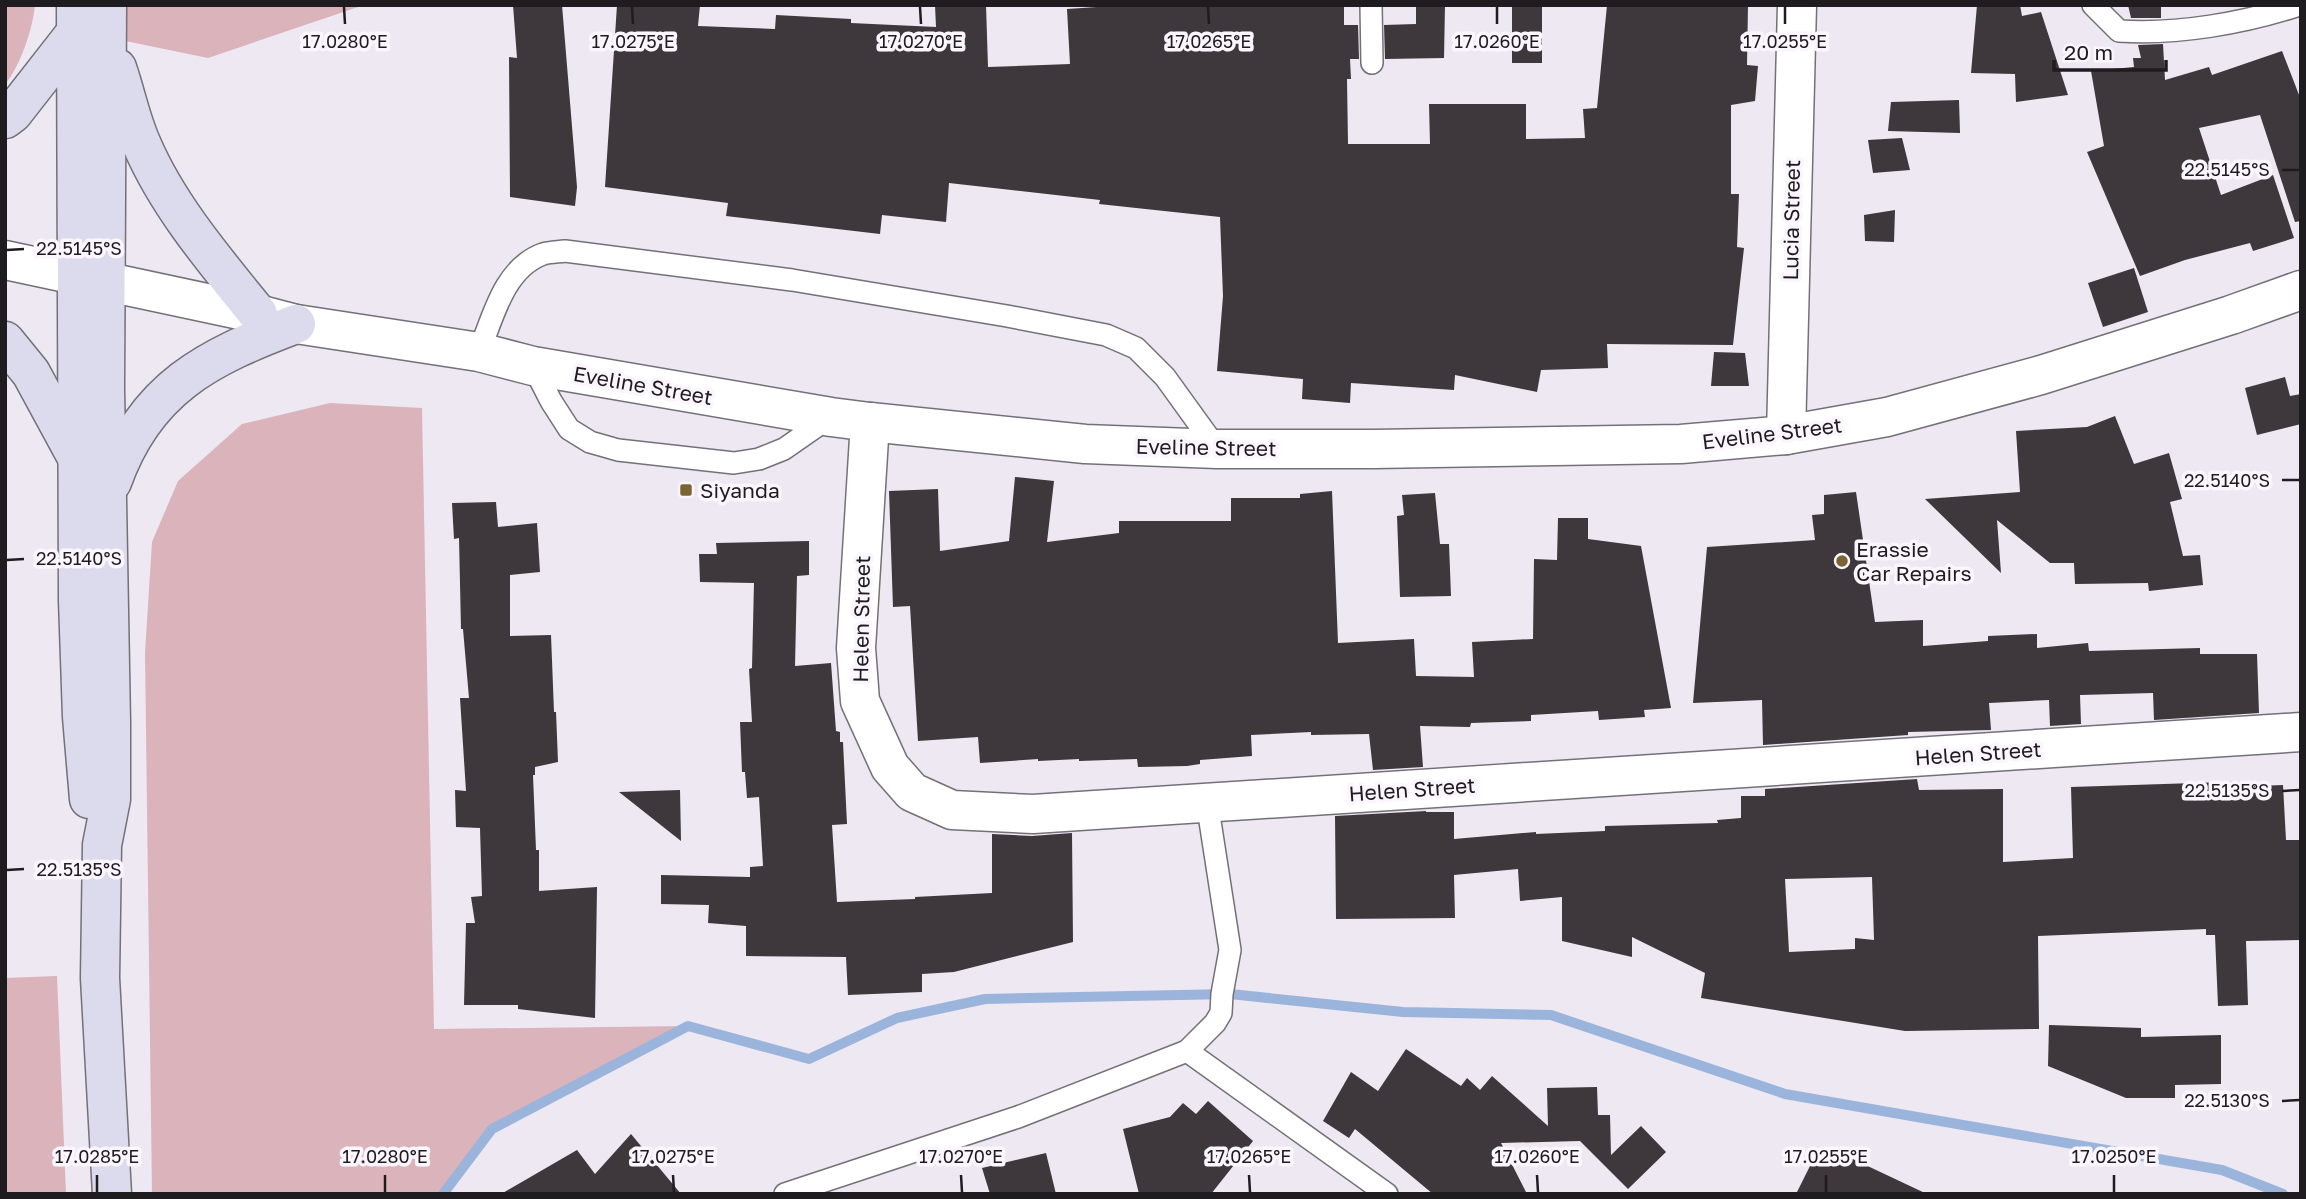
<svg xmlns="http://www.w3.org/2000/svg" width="2306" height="1199" viewBox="0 0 2306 1199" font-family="'Golos Text',sans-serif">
<rect width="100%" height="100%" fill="#ede8f1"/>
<g fill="#dbb3ba">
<path d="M5,5H35C33,28 20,67 5,84Z"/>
<path d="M107,5H364L208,58L106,37Z"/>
<path d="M330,403L422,408L434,1029L688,1026L492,1128L443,1194H152L145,653L152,542L178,481L242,424Z"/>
<path d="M57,976L66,1194H5V978Z"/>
</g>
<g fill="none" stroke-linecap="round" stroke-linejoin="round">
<path stroke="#9bb4dc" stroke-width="10" d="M443,1194L492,1129L688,1026L809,1059L897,1018L985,999L1230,994L1403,1012L1551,1015L1785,1094L2222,1170L2283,1194"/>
</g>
<g fill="#3e373c" fill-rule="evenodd">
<path d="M513,5H562L577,187L575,206L510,197L509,57L517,58Z"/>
<path d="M617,5H700L698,26L775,29L776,15L851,19V23L936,27L935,5H986L988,67L1070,64L1067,9L1126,5H1344V25H1358L1359,59H1350L1351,79H1347L1348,144H1430L1429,104H1526V139L1585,138L1583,109L1597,108L1607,5H1748L1747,65L1758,66L1755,101L1731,105V194H1739L1737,247L1744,248L1733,345L1607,344L1608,368L1541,370L1537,392L1455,375L1454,390L1351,383L1350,403L1302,399L1303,379L1217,371L1223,296L1220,217L1099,204L1100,200L949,183L946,222L882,215L880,234L726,216L728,203L605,187Z"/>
<path d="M1416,5H1445L1444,58L1385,59L1384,25L1416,24Z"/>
<rect x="1512" y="5" width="30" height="58"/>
<path d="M1977,5H2020L2022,16L2041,12L2068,95L2016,102L2015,74L1971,73Z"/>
<path d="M2128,5H2161V18H2131Z"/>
<path d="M2163,44L2165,80L2209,67L2212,75L2282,51L2301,100V221L2295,222L2260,115L2199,128L2221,195L2273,175L2294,238L2253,251L2250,243L2185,260L2140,276L2087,152L2104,146L2091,71L2134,67L2133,58H2141L2138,45Z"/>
<path d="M1959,100L1960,133L1888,131L1891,102Z"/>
<path d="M1902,138L1910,170L1873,173L1868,140Z"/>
<path d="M1895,210L1894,242L1865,241L1864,215Z"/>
<path d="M2134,268L2148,312L2103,327L2088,283Z"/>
<path d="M1714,352L1745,353L1749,386H1711Z"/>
<path d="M2285,377L2290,396L2301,394V424L2257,435L2245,388Z"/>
<path d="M2115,416L2134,464L2169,453L2182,499L2170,502L2183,556L2200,555L2203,585L2149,591L2148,583L2075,584L2074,563H2050L1997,520L2001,573L1925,499L2020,492L2016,431L2087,427Z"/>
<path d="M1015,477L1054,481L1047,542L1119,533V521H1231V498H1300V494L1332,491L1338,643L1414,639L1416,676L1474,677L1472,642L1533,639L1534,559L1557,560L1558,518H1588V539L1641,546L1671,708L1644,710L1645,717L1599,720L1598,711L1531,715V721L1471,723L1470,727L1420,726L1423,767L1373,770L1369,734L1311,735V732L1251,735L1252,756L1200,760V764L1187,766L1138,767L1137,759L1079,761V759L1038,761V759L980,763L978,737L918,741L910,606L893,607L889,491L938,489L940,551L1009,541Z"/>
<path d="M1856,492L1875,622L1923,620V646L1988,641V636L2037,634V648L2088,643L2089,651L2200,648V654H2257L2259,713L2154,720L2153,693L2080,695L2081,724L2050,726L2049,700L1989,703L1991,730L1908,732V735L1763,745L1762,700L1693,703L1707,547L1815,540L1812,515L1824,514V495Z"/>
<path d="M1435,493L1440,544H1449L1451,596L1400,597L1397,516L1404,515L1402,495Z"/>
<path d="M496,502L498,527L537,523L540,572L510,575V636L551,635L554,712H556L558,762L535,767V775H533L536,850H539V891L597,887L595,1018L518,1009V1005H464L466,923H475L471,897L482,896L480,828L456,827L455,790L466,791L460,698H469L463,629H461L459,538L454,539L452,503Z"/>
<path d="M809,541V575L797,576L795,666L831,663L836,731L840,732V742H843L847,824L832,825L837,902L915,899V897L992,893V834L1032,836L1072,833L1073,942L954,972L922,974V992L848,995L846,957L746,956V926L708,923L709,905L661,904V875L750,877V867L763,866L759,797L747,798L745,772H742L740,722H752L749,669L752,668L754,583L700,582L699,554H717L716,543Z"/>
<path d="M1917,779L1919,790L2003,789V862L2073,858L2071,787L2257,781V786L2283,785L2286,840H2301V940L2246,941L2248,1005L2218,1006L2215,935H2206V929L2038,936L2039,1029L1905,1031L1701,998L1705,973L1632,937V957L1562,941V897L1520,901L1518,869L1454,875L1455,918L1336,919L1335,816L1426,811V812H1454V839L1536,832V834L1605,831V826L1718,823L1717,820L1741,818V796H1765V789ZM1872,877L1874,940L1855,938V949L1789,952L1785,879Z"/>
<path d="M680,790L681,841L619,792Z"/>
<path d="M2049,1025L2141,1028V1037L2221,1035V1084L2175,1085V1098H2126L2048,1066Z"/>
<path d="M1406,1049L1461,1086L1467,1078L1480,1090L1492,1076L1548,1126L1547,1088L1597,1087L1598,1115H1610L1611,1155L1641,1126L1666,1152L1628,1189L1580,1141L1501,1143L1527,1194H1433L1355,1129L1349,1138L1323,1121L1351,1072L1378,1091Z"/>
<path d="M1208,1101L1253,1141L1211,1194H1139L1123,1129L1170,1117L1183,1103L1196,1114Z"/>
<path d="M631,1134L681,1194H501L577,1150L595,1174Z"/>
<path d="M1046,1153L1056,1194H990L982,1168Z"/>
<path d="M1840,1153L1927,1194H1796L1815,1156L1834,1165Z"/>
</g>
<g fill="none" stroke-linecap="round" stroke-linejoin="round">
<defs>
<g id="service">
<path d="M1371,5L1372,63"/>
<path d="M2093,5L2119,31C2176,35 2245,23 2299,5"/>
<path d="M479,352C493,317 504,268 543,254C550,252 558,252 565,251L792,280L1007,316L1106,335L1136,348L1165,377L1217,449"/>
<path d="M533,366L551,401L569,429L590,442L618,450L734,463L759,459L784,449L830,417"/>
<path d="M1187,1051L1387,1194"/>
<path d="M785,1194L1018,1117L1187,1051L1215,1023L1221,1013L1222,994L1230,950L1207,802"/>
</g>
<g id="minor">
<path d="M870,422L856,648L860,701L890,767L912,792L952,810L1033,814L2301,732"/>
<path d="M1786,435L1797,5"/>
</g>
<path id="tertiary" d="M5,260L258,314L296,324L479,352L533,366L831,417L870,422L1085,444L1217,449H1374L1681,444L1786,435L1887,417L2041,375L2231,315L2301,290"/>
<g id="secondary">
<path d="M76,5L78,600L82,717L89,799"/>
<path d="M107,5L105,388L111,723V799L102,845L100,978L112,1194"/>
<path d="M117,68C126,94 131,121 142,145C168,206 216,262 258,314"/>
<path d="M5,119L13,113L77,31"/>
<path d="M5,341L31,373L75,454"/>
<path d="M112,482C145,388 208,357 296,324"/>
</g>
</defs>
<use href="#service" stroke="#757078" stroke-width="24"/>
<use href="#minor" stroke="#757078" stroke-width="41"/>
<use href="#tertiary" stroke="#757078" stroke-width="41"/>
<use href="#secondary" stroke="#757078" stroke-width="41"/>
<use href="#service" stroke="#fff" stroke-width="21"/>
<use href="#minor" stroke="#fff" stroke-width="38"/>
<use href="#tertiary" stroke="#fff" stroke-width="38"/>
<use href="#secondary" stroke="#dcdbed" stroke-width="38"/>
</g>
<path fill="none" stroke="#1e1c1f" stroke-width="2.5" d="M344,7L345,24M632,7L633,24M920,7L921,24M1208,7L1209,24M1497,7V24M1785,7V24M2282,170H2299M7,250L24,249M2282,480H2299M7,560L24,559M2282,791L2299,790M7,870L24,869M2282,1101L2299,1100M97,1175V1192M385,1175V1192M673,1175L674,1192M961,1175L962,1192M1249,1175L1250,1192M1537,1175L1538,1192M1826,1175V1192M2114,1175V1192"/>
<g fill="#7b6434" stroke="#fbf5fe" stroke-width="2.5">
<rect x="679" y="483" width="14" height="14" rx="3.5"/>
<circle cx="1842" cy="561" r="7"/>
</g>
<g text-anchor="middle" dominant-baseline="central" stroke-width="7" stroke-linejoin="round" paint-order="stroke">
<g font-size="21" fill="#1e1c1f" stroke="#fbf5fe">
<text transform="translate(1791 220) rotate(-89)">Lucia Street</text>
<text transform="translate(643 385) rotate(10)">Eveline Street</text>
<text transform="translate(1772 433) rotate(-7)">Eveline Street</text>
<text transform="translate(1206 447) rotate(1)">Eveline Street</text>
<text transform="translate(861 619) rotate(-89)">Helen Street</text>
<text transform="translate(1978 753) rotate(-4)">Helen Street</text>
<text transform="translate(1412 789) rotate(-4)">Helen Street</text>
</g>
<g font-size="21" fill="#1e1c1f" stroke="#fbf5fe" text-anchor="start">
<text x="700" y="490">Siyanda</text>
<text x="1856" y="549">Erassie<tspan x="1856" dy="24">Car Repairs</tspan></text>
</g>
</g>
<g font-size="18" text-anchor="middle" fill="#1e1c1f" stroke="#fbf5fe" stroke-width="7" stroke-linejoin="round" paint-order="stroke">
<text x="345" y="48">17.0280°E</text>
<text x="633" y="48">17.0275°E</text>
<text x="921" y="48">17.0270°E</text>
<text x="1209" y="48">17.0265°E</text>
<text x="1497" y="48">17.0260°E</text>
<text x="1785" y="48">17.0255°E</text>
<text x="2227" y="176">22.5145°S</text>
<text x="79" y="255">22.5145°S</text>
<text x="2227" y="487">22.5140°S</text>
<text x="79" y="565">22.5140°S</text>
<text x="2227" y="797">22.5135°S</text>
<text x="79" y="876">22.5135°S</text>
<text x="2227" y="1107">22.5130°S</text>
<text x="97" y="1163">17.0285°E</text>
<text x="385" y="1163">17.0280°E</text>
<text x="673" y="1163">17.0275°E</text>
<text x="961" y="1163">17.0270°E</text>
<text x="1249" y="1163">17.0265°E</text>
<text x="1537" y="1163">17.0260°E</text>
<text x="1826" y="1163">17.0255°E</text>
<text x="2114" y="1163">17.0250°E</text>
</g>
<rect width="2306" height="1199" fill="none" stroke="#1e1c1f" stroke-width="14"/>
<path d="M2054 60v10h112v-10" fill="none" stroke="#1e1c1f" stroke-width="3.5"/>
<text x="2064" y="60" font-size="21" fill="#1e1c1f" stroke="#fbf5fe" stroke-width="5" paint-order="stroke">20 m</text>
</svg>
